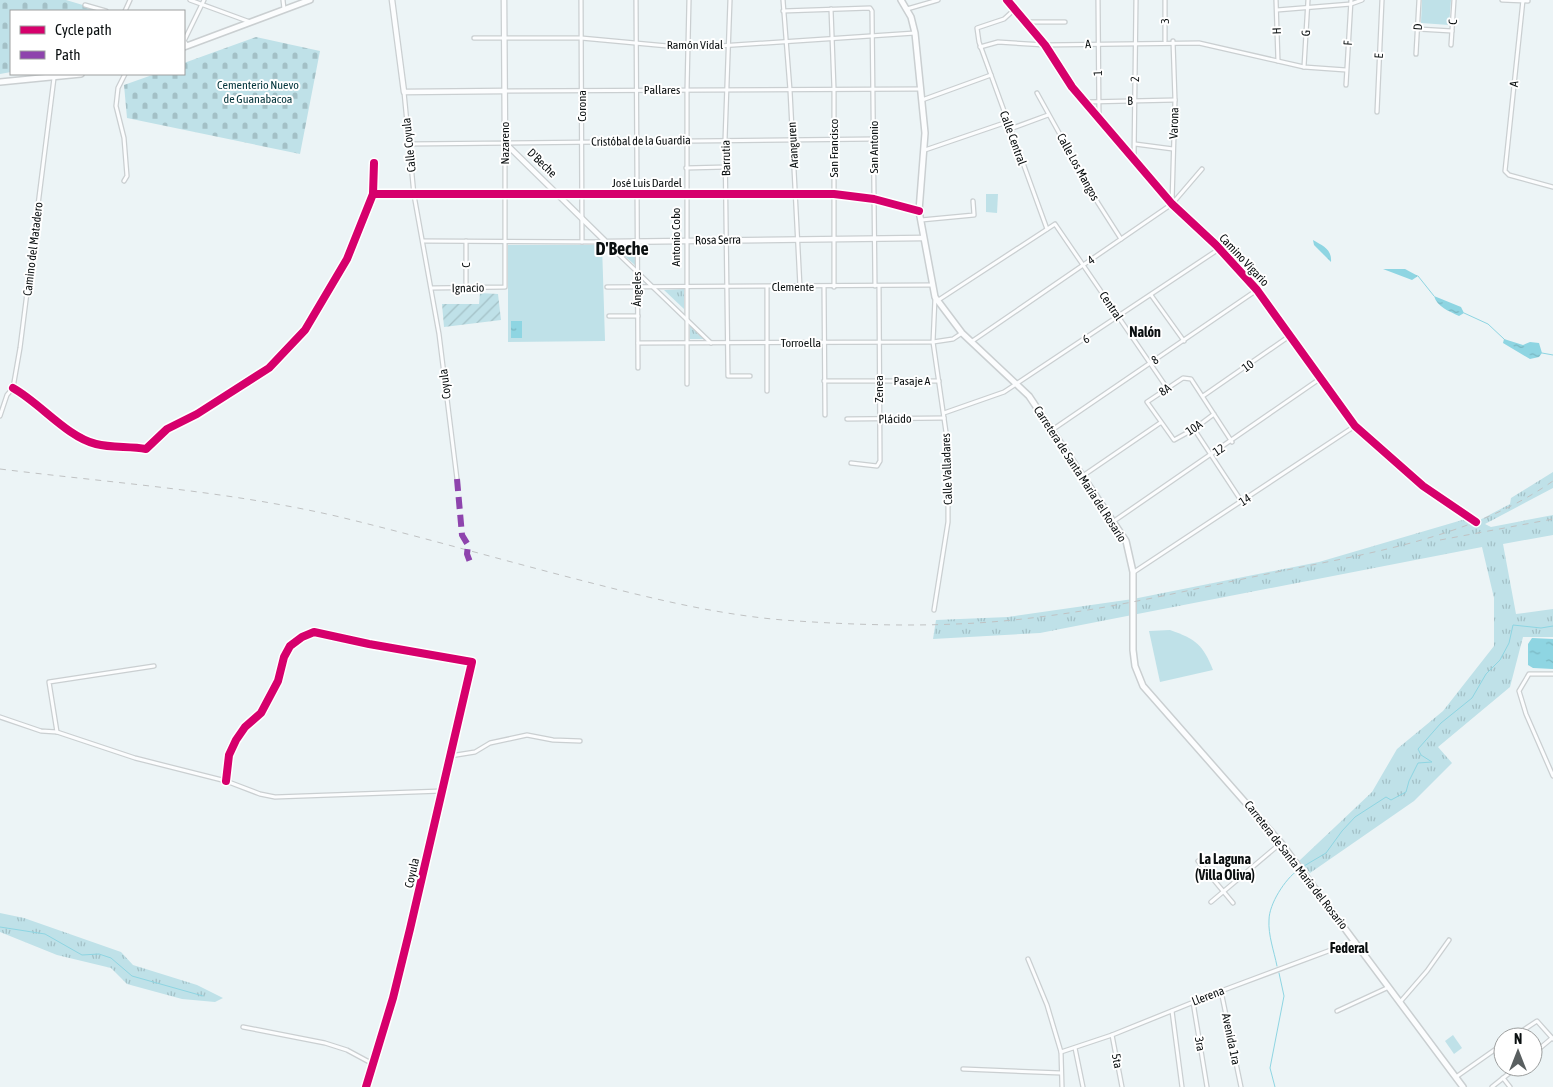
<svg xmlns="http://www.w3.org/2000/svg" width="1553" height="1087" viewBox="0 0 1553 1087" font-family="'Asap Condensed',sans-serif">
<defs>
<pattern id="grass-tufts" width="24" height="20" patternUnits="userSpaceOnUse" patternTransform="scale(1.25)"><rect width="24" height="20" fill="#bfe1e8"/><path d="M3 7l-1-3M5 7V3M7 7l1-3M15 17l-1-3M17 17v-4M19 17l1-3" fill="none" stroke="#a3c0c6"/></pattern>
<pattern id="cemetery-stones" width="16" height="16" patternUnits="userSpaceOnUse" patternTransform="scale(1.25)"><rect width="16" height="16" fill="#bfe1e8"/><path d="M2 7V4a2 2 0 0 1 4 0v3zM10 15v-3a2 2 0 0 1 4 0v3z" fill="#a3c0c6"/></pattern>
<pattern id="garden-furrows" width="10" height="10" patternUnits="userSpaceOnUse" patternTransform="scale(1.25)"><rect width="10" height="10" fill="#bfe1e8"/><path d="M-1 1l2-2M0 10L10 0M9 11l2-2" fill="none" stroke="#a3c0c6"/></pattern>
<pattern id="water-ripples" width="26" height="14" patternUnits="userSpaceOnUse" patternTransform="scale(1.25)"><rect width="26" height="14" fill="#8ed5e2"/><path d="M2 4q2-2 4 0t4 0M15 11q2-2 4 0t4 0" fill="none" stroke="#79b6c1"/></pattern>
</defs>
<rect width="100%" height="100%" fill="#ecf4f6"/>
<g fill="url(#grass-tufts)">
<path d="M684,289V309L664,290Z"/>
<path d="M690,322L706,339H690Z"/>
<path d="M1553,472V488L1485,524L1491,527L1553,515V535L1503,544L1516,614L1553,609V637H1523L1510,687L1438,747L1452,763L1414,801L1310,873L1299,861L1372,792L1397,749L1443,711L1494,646V598L1482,547L1040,633L933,639L936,620L1008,617L1133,599L1319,562L1469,518L1476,522L1510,504L1511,498Z"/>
<path d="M0,913L24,918L121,952L133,965L197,985L223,998L215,1002L182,999L127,984L111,968L57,955L0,932Z"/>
</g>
<g fill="url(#cemetery-stones)">
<path d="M0,0H66L103,11H11V72L0,74Z"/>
<path d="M256,37L320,51L300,154L127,118L124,85L155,74H184V63Z"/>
</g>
<g fill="#bfe1e8">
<path d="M1422,0H1451L1449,25L1421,23Z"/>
<path d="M986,194H998L997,213L986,212Z"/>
<path d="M610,243H636V266Z"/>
<path d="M508,245H602L605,341L508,342Z"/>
<path d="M1170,630C1196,639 1203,645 1213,670L1160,682L1149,631Z"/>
<path d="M1453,1035L1462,1048L1454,1054L1445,1041Z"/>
</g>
<path fill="url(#garden-furrows)" d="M480,293L498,294L501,320L444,327L442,304H479Z"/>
<g fill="url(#water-ripples)">
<path d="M1313,240C1323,246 1332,249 1331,262L1314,245Z"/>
<path d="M1383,269H1405L1418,276L1412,280Z"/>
<path d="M1434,296L1461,307L1464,313L1459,316C1449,311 1437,307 1434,296Z"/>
<rect x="511" y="321" width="11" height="17"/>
<path d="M1504,339L1523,345L1530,342L1539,343L1542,353L1539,357L1530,359L1503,343Z"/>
<path d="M1532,638L1553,639V669L1533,668L1528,665V644Z"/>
</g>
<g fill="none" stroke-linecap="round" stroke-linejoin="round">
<g stroke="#8ed5e2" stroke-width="1">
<path d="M1418,276L1434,296"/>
<path d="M1464,313L1488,324L1504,339"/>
<path d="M1542,353L1553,355"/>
<path d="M1304,866L1326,853L1342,831L1355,817L1386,797L1391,800L1406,792L1409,781L1418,763L1432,762L1421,755L1418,749L1441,723L1472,698L1486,674L1500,660L1509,643L1513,625L1541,628L1553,626"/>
<path d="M0,927L45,934L82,955L99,954L111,958L132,976L203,996"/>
<path d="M1277,966C1274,951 1268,935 1269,920C1269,904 1285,879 1298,870"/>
<path d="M1275,1087L1270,1068L1284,996L1279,973"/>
</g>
<defs>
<g id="minor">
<path d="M190,0L250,22"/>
<path d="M283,0L284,9"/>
<path d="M581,0L582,242"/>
<path d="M636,0L638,368"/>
<path d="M730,0L725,140L728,376H750"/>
<path d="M783,0L790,90L800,287"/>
<path d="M1007,0L1045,45L1072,87L1172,204L1216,245L1257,290L1355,426L1423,486L1476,522"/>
<path d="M1098,0L1099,117"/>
<path d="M1276,0L1278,61"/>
<path d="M1502,0L1528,1"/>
<path d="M1523,0L1505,171L1509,175L1553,187"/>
<path d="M85,5L106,11"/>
<path d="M831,9L834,89V287"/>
<path d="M907,9L938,0"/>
<path d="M1015,9L1004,19L977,28L979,42L1047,229"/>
<path d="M1277,10L1351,4L1362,0"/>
<path d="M125,11L130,0"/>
<path d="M783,11L870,8L872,11L875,286"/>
<path d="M1026,22H1065"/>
<path d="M1418,29L1452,31"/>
<path d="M474,38H581L689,48L915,33"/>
<path d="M1165,41V0"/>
<path d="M187,45L184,41L204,0"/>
<path d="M1451,45L1454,0"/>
<path d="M980,47L998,42L1045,45L1199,43L1304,67L1346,70"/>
<path d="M1416,54L1419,0"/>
<path d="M1304,67L1308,0"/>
<path d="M1346,85L1351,0"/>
<path d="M504,91L920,89"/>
<path d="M404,92L414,195L439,334L457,479"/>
<path d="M1037,93L1098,203L1121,239"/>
<path d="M922,100L991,75"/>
<path d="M1086,102L1175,100"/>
<path d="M1377,112L1382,0"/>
<path d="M1010,129L1048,115"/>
<path d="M409,144L874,139"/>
<path d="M1135,144L1173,149"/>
<path d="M925,150L1007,122"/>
<path d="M1134,158L1136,0"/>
<path d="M686,168L726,167"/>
<path d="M124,181L127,176L124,138L116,106L118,88L125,74"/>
<path d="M373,194H834L874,199L919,211"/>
<path d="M1172,203L1175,100L1173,41"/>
<path d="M921,220L974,215L973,201"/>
<path d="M423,241L606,242L711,343"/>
<path d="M466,241V288"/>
<path d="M607,287L932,285"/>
<path d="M824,287L825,415"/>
<path d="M432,288L505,287V143"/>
<path d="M1151,295L1184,341"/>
<path d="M937,301L1055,224L1167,388"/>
<path d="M609,316H638"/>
<path d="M971,342L1172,204L1202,169"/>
<path d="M638,343L933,342L953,339L962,333"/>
<path d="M824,381H939"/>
<path d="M687,384V90L689,0"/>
<path d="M13,388C40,403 67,437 96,444C112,448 130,446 146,449L167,429L197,414L269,368L305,330L347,259L373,194L374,163"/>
<path d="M767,391V287"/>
<path d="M1203,396L1291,335"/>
<path d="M944,413L1004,392L1219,249"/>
<path d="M1214,414L1194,429L1174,440L1147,402L1183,378L1191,379L1232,442"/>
<path d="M0,416L7,395L13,388L20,348L54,78"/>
<path d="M847,419L944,418"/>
<path d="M1194,429L1242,502"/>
<path d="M1052,430L1257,290"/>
<path d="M851,463L877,466L880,461L879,286"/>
<path d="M1084,475L1160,423"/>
<path d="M1114,521L1321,378"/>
<path d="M1134,572L1355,426"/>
<path d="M934,610L948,522V446L933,342L935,298"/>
<path d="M1553,674H1529L1519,691L1526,714L1553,776"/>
<path d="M0,717L41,731L57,732L135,758L226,781L260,794L275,797L442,791"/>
<path d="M57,732L49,682L154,666"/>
<path d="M450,756L475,752L490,743L527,735L553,740L580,741"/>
<path d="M226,781L229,755L236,740L245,727L261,713L278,681L284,657L290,646L302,637L314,632L369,644L472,662L410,929L393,998L366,1087"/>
<path d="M1198,861L1233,903"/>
<path d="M1211,902L1281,843"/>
<path d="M1028,959L1047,1005L1061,1052L1062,1087"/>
<path d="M1221,991L1241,1087"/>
<path d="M1401,1001L1427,971L1449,940"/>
<path d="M1193,1002L1207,1087"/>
<path d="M1172,1011L1182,1087"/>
<path d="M1337,1011L1389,987"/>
<path d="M243,1027L325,1043L347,1050L373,1064"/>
<path d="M1112,1035L1122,1087"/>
<path d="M1513,1037L1537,1021L1553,1039"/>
<path d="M1075,1048L1083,1087"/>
<path d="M1061,1052L1112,1035L1221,991L1355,941"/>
<path d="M1533,1054L1552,1038"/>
<path d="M963,1069L1061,1073"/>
<path d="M1456,1077L1503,1044"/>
<path d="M1503,1078L1510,1087"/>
<path d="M1492,1087L1517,1067"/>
</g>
<g id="tertiary">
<path d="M392,0L404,92L504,91"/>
<path d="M504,0L505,143L606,242L923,238"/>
</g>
<g id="secondary">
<path d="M901,0L911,17L915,33L925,133L919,211L935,297L962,333L1029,396L1126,541L1133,572V650L1135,666L1143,686L1281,843L1463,1087"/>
<path d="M184,47L310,0"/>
<path d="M0,82L81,74"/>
</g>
</defs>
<use href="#minor" stroke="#cacfd1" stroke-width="5.5"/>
<use href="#tertiary" stroke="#cacfd1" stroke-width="7"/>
<use href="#secondary" stroke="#cacfd1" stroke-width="8"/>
<use href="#minor" stroke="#fcfdfe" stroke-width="3"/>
<use href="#tertiary" stroke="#fcfdfe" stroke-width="4.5"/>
<use href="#secondary" stroke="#fcfdfe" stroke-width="5"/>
<g stroke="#c0c2c3" stroke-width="1" stroke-dasharray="6 6" stroke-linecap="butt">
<path d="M0,469C113,483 229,491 340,517C418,536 495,558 572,578C642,596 712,614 783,620C865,626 950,628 1031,618C1110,609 1189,590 1267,574C1364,554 1470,539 1553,481"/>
<path d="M1440,540L1553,519"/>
</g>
<path stroke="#8e44ad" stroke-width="6" stroke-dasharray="12 6" stroke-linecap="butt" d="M457,479L462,535L468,545L467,554L470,562"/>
<defs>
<g id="cycleway">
<path d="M1007,0L1045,45L1072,87L1172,204L1216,245L1257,290L1355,426L1423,486L1476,522"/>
<path d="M373,194H834L874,199L919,211"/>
<path d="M13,388C40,403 67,437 96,444C112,448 130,446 146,449L167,429L197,414L269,368L305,330L347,259L373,194L374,163"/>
<path d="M226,781L229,755L236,740L245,727L261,713L278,681L284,657L290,646L302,637L314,632L369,644L472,662L410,929L393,998L366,1087"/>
</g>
</defs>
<use href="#cycleway" stroke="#fff" stroke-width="11"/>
<use href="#cycleway" stroke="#d6006c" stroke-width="8"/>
</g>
<g text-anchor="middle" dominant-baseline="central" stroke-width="4" stroke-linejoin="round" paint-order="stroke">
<g font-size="12" fill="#0a0f10" stroke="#fff">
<text transform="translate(1165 21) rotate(-90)">3</text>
<text transform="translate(1453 22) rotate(-86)">C</text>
<text transform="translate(1418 27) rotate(-87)">D</text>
<text transform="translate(1277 31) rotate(-92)">H</text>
<text transform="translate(1306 33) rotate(-86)">G</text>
<text transform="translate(1348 43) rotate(-86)">F</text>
<text transform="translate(1088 44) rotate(-3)">A</text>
<text x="695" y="45">Ramón Vidal</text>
<text transform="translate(1379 56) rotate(-87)">E</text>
<text transform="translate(1098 73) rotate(-91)">1</text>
<text transform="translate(1135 79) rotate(-89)">2</text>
<text transform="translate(1514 84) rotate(-84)">A</text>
<text x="662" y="90">Pallares</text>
<text transform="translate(1130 101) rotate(-1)">B</text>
<text transform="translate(582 106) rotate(-90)">Corona</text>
<text transform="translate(1174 123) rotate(-88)">Varona</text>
<text transform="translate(1013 138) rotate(70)">Calle Central</text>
<text transform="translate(641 141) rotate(-1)">Cristóbal de la Guardia</text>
<text transform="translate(505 143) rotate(-90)">Nazareno</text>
<text transform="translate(409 145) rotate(-96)">Calle Coyula</text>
<text transform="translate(793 145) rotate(-93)">Aranguren</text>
<text transform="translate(874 147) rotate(-90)">San Antonio</text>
<text transform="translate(834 148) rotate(-90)">San Francisco</text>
<text transform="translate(726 158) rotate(-91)">Barrutia</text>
<text transform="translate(542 163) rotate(44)">D'Beche</text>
<text transform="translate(1078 167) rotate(61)">Calle Los Mangos</text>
<text x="647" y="183">José Luis Dardel</text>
<text transform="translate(676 237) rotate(-90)">Antonio Cobo</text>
<text transform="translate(718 240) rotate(-1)">Rosa Serra</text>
<text transform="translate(33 249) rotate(-83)">Camino del Matadero</text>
<text transform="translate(1091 260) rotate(-35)">4</text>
<text transform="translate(1244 260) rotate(47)">Camino Vigario</text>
<text transform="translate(466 265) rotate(-90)">C</text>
<text x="793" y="287">Clemente</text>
<text transform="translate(468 288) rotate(-1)">Ignacio</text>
<text transform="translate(637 289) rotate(-90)">Ángeles</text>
<text transform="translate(1111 306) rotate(56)">Central</text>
<text transform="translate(1086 339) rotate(-33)">6</text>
<text x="801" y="343">Torroella</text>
<text transform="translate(1155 360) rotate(-33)">8</text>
<text transform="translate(1248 366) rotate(-36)">10</text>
<text x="912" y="381">Pasaje A</text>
<text transform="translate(445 384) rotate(-97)">Coyula</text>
<text transform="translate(879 389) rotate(-90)">Zenea</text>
<text transform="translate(1165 390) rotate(-35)">8A</text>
<text transform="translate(895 419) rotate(-1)">Plácido</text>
<text transform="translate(1194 428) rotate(-34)">10A</text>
<text transform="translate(1219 450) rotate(-34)">12</text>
<text transform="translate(947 469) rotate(-92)">Calle Valladares</text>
<text transform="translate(1080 474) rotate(57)">Carretera de Santa María del Rosario</text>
<text transform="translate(1245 500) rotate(-33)">14</text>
<text transform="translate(1296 865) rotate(52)">Carretera de Santa María del Rosario</text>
<text transform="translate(412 873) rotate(-77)">Coyula</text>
<text transform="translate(1208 996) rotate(-21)">Llerena</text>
<text transform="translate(1231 1039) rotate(78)">Avenida 1ra</text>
<text transform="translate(1200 1044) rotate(80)">3ra</text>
<text transform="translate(1117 1061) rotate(79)">5ta</text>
</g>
<g font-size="12" fill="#03343b" stroke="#fff">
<text x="258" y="85">Cementerio Nuevo<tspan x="258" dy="14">de Guanabacoa</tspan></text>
</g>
<g font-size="14" font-weight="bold" fill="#0a0f10" stroke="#fff">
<text x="1145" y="332">Nalón</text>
<text x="1225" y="859">La Laguna<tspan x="1225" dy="16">(Villa Oliva)</tspan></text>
<text x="1349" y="948">Federal</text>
</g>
<g font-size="18" font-weight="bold" fill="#0a0f10" stroke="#fff">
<text x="622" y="248">D'Beche</text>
</g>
</g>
<rect x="10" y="10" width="175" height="65" fill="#ffffff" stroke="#9d9f9f"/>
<rect x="20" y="26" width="25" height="8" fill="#d6006c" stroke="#9d9f9f"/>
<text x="55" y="35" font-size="15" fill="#0a0f10">Cycle path</text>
<rect x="20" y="51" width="25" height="8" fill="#8e44ad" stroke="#9d9f9f"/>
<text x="55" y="60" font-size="15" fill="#0a0f10">Path</text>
<g transform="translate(1518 1052)"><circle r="24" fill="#ffffff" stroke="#9d9f9f"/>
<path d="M0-4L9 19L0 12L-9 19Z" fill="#595f60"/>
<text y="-8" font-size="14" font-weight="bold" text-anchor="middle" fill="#0a0f10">N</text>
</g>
</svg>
